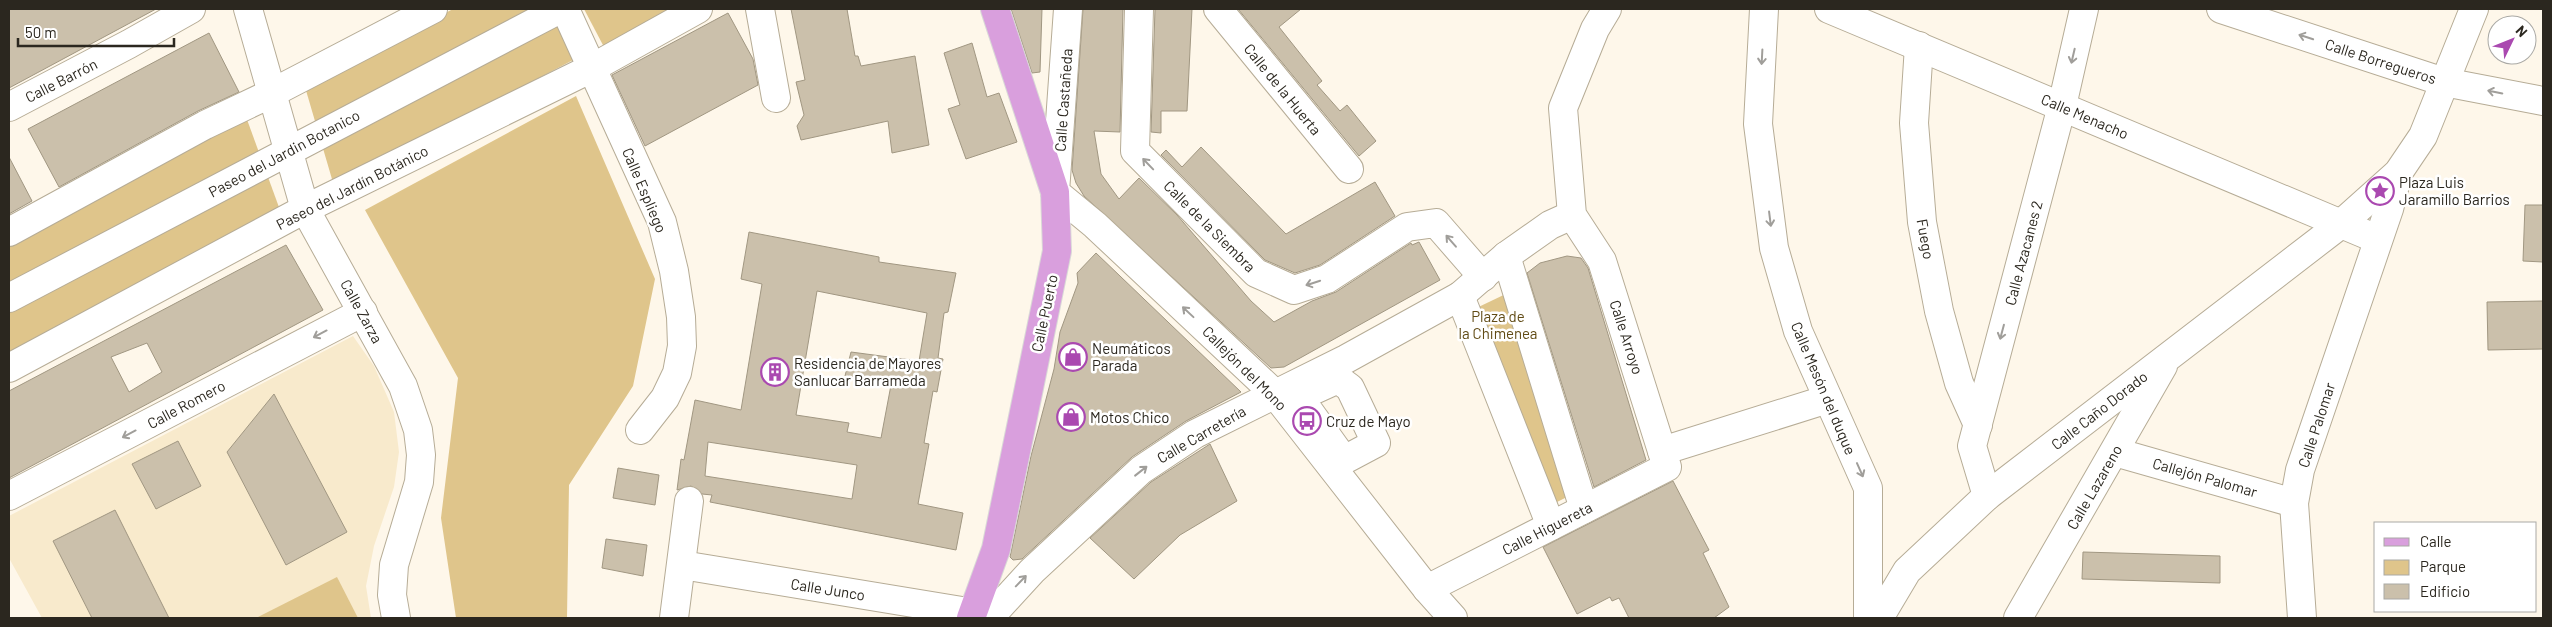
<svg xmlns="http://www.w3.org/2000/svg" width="2552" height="627" viewBox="0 0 2552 627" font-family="Barlow,sans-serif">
<rect width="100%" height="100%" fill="#fef7ea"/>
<path fill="#f8eacc" d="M353,336L374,366L394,412L399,452L394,487L374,546L366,586L371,618H42L9,558V516Z"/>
<g fill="#dfc58b">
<path d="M453,9H549L573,60L334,186L305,87Z"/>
<path d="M584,9H677L604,47Z"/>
<path d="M576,96L655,279L633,386L569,485L567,618H456L441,518L458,378L365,210Z"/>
<path d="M245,114L280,210L9,353V244Z"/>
<path d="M1512,291L1567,497L1553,504L1468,312Z"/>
<path d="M337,577L358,618H256Z"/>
</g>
<g fill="#cbc0ab" stroke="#a19782" fill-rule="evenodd">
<path d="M9,9H156L9,88Z"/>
<path d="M791,9H847L855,56H858L861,66L915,56L929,145L892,153L888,121L801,140L797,126L804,115L796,82L805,80Z"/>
<path d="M1011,9H1042L1040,72L1032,73Z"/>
<path d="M1083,9H1123L1120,132L1094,131L1101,174L1119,199L1139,178L1177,215L1251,301L1274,322L1312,301L1336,292L1411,243L1412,245L1419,242L1440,280L1284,367L1271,368L1084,196L1076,183L1072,170Z"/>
<path d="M1155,9H1192L1187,111H1161V133L1151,132Z"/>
<path d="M1238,9H1301L1279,27L1322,81L1317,85L1340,111L1347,105L1376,141L1359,156Z"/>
<path d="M728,13L753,59L758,85L645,146L612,75Z"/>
<path d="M209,33L239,92L198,111L59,187L28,129Z"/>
<path d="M972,43L987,97L999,93L1017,142L966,159L948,109L960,105L944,53Z"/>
<path d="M1201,147L1286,234L1375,182L1395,216L1320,265L1295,273L1265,260L1161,155L1166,150L1182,167Z"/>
<path d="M9,157L32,201L9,214Z"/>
<path d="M2525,205H2543V262L2523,261Z"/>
<path d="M749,232L879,257V262L956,273L948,312L944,313L938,358L943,359L937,392L933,391L924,443L929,444L918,504L963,513L956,550L710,502L712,495L702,494L691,486L677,490L681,459L684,460L695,400L741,410L762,284L741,279ZM817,291L927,313L919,361L851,352L845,376L891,385L881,438L847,432L849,423L796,415ZM708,442L857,465L852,499L705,476Z"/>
<path d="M286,245L323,310L9,478V391ZM147,343L162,372L129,392L111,357Z"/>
<path d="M1096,253L1241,392L1186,421L1132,457L1022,559L1013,560L1010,557L1031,456L1054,369L1060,332L1078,283L1077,273Z"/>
<path d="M1567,256L1581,258L1588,268L1646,460L1594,487L1527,273L1540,263Z"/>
<path d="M2543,301V349L2488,350L2487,302Z"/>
<path d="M274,394L347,532L286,565L227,452Z"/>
<path d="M178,441L201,486L156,509L132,464Z"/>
<path d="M1210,444L1237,501L1180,535L1134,579L1090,538L1151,482Z"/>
<path d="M618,468L659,475L655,505L613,498Z"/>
<path d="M1673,481L1709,550L1703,553L1729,607L1714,618H1629L1619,598L1612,601L1610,597L1577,614L1543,547Z"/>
<path d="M115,510L169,618H92L53,541Z"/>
<path d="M606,539L647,545L643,576L602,568Z"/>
<path d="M2083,552L2220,556V583L2082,579Z"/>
</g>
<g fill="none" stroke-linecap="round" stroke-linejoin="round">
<defs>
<g id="minor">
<path d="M248,9L305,209L403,386L418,430L421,455L419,482L394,565L392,595L396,618"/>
<path d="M565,9L662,222L674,271L681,317L682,346L677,373L665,398L640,430"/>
<path d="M760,9L776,98"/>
<path d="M1068,9L1055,192L1095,225L1274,393L1427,589L1453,618"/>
<path d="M1139,9L1135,151L1256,273L1294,290L1327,279L1407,227L1436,223L1483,277"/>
<path d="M1218,9L1349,169"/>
<path d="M1764,9L1758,124L1774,248L1798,331L1868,488V618"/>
<path d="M1829,9L2377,239"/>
<path d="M2221,9L2444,82L2543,101"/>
<path d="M1919,46L1914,123L1922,222L1939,311L1959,383L1978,425"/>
<path d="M9,107L129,44L191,9"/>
<path d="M9,232L205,125L272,93L433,9"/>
<path d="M1506,256L1584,509"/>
<path d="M1460,296L1551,526"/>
<path d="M9,298L560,9"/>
<path d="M9,368L305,209L592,68L698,9"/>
<path d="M1338,379L1350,388L1376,443L1344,460L1301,400L1305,394Z"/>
<path d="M1662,451L1828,399"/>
<path d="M2115,452L2294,503"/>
<path d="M9,496L363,312"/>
<path d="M1987,496L1972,446L2062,106L2084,9"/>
<path d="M682,565L974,613"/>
<path d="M1427,589L1667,467L1602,261L1572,215L1563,108L1595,29L1607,9"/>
<path d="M674,618L689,501"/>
<path d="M989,618L1032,571L1141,470L1195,434L1346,359L1460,296L1506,256L1550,225L1572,215"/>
<path d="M1879,618L1907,571L1987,496L2341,224L2398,173L2423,136L2474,9"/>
<path d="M2018,618L2163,366"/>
<path d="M2302,618L2294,503L2300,470L2389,209L2398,173"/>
</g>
<path id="major" d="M971,618L996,549L1057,251L1055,192L995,9"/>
</defs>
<use href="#minor" stroke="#b6ac96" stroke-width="30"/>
<use href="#major" stroke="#d9d8d7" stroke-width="30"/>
<use href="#minor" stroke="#fff" stroke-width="28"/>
<use href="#major" stroke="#d99fdd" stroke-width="28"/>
</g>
<defs><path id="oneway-shaft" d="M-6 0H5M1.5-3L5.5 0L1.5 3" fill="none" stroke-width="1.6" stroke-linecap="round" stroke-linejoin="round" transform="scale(1.25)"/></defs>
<g stroke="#a09e9a">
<use href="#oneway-shaft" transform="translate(2306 37) rotate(-162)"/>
<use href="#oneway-shaft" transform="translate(2073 56) rotate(103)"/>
<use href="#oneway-shaft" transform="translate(1762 57) rotate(93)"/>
<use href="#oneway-shaft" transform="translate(2495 92) rotate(-169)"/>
<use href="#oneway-shaft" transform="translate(1148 164) rotate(-134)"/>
<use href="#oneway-shaft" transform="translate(1770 219) rotate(83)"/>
<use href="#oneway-shaft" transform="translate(1451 241) rotate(-131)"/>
<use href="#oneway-shaft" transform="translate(1313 283) rotate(162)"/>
<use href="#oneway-shaft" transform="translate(1188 312) rotate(-137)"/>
<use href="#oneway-shaft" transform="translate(2002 332) rotate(105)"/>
<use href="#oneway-shaft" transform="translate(320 334) rotate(152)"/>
<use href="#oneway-shaft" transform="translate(129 434) rotate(152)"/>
<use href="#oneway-shaft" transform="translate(1860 470) rotate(66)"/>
<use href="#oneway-shaft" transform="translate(1141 471) rotate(-38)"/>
<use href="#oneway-shaft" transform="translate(1021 581) rotate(-46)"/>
</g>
<defs>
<symbol id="sight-ring" viewBox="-11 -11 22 22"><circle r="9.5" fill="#fff" stroke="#aa49b0" stroke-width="1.5"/><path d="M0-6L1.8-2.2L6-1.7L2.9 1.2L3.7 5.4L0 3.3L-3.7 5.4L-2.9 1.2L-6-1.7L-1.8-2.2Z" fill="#aa49b0"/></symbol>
<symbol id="shop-ring" viewBox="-11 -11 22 22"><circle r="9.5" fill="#fff" stroke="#aa49b0" stroke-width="1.5"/><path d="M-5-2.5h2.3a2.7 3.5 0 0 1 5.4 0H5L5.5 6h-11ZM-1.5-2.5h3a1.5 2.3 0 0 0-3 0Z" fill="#aa49b0"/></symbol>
<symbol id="building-ring" viewBox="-11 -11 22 22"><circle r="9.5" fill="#fff" stroke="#aa49b0" stroke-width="1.5"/><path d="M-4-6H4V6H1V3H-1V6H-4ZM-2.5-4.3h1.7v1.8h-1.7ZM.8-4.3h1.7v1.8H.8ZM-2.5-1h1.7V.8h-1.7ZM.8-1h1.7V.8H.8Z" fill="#aa49b0"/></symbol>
<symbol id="bus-ring" viewBox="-11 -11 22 22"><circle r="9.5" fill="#fff" stroke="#aa49b0" stroke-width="1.5"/><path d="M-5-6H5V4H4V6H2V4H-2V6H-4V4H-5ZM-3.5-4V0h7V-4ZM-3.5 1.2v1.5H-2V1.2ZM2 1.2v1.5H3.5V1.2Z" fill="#aa49b0"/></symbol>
</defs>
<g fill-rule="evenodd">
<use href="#sight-ring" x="2364" y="175" width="32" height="32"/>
<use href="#shop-ring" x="1057" y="341" width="32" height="32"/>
<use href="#building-ring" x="759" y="356" width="32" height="32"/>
<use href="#shop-ring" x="1055" y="401" width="32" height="32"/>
<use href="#bus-ring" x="1291" y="405" width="32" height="32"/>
</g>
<g text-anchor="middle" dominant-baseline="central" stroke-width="5" stroke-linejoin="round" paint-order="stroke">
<g font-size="15" fill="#2b271f" stroke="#fff">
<text transform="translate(2381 61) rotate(18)">Calle Borregueros</text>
<text transform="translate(61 80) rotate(-27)">Calle Barrón</text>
<text transform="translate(1283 89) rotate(51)">Calle de la Huerta</text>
<text transform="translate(1063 100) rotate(-86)">Calle Castañeda</text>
<text transform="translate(2085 116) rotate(23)">Calle Menacho</text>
<text transform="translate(284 153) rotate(-28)">Paseo del Jardin Botanico</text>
<text transform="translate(352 187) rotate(-27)">Paseo del Jardín Botánico</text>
<text transform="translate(645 190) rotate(67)">Calle Espliego</text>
<text transform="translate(1210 226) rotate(45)">Calle de la Siembra</text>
<text transform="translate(1926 239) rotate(80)">Fuego</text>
<text transform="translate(2023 253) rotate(-75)">Calle Azacanes 2</text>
<text transform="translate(362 311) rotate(61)">Calle Zarza</text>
<text transform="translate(1044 313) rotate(-78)">Calle Puerto</text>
<text transform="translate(1627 337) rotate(72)">Calle Arroyo</text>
<text transform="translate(1245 368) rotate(45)">Callejón del Mono</text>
<text transform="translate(1824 388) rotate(67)">Calle Mesón del duque</text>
<text transform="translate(186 404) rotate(-28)">Calle Romero</text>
<text transform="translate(2099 410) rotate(-38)">Calle Caño Dorado</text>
<text transform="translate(2316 425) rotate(-72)">Calle Palomar</text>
<text transform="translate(1201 434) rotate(-30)">Calle Carretería</text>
<text transform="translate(2205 477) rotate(16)">Callejón Palomar</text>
<text transform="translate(2094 487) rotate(-60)">Calle Lazareno</text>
<text transform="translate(1547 528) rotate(-27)">Calle Higuereta</text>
<text transform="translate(828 589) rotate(9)">Calle Junco</text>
</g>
<g font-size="15" fill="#2b271f" stroke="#fff" text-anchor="start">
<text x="2399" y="182">Plaza Luis<tspan x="2399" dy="17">Jaramillo Barrios</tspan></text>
<text x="1092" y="348">Neumáticos<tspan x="1092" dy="17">Parada</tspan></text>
<text x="794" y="363">Residencia de Mayores<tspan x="794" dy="17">Sanlucar Barrameda</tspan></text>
<text x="1090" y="417">Motos Chico</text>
<text x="1326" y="421">Cruz de Mayo</text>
</g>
<g font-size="15" fill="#614b15" stroke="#fff">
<text x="1498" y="316">Plaza de<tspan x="1498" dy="17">la Chimenea</tspan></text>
</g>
</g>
<rect width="2552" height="627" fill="none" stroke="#2b271f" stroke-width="20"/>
<rect x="2374" y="522" width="162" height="90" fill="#ffffff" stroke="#aaa9a5"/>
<rect x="2384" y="538" width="25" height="8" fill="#d99fdd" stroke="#aaa9a5"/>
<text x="2420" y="547" font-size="15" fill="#2b271f">Calle</text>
<rect x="2384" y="560" width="25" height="15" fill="#dfc58b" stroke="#aaa9a5"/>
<text x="2420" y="572" font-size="15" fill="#2b271f">Parque</text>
<rect x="2384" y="584" width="25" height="15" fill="#cbc0ab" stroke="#aaa9a5"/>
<text x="2420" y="597" font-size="15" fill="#2b271f">Edificio</text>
<g transform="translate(2512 40) rotate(47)"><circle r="24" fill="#ffffff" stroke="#aaa9a5"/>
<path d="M0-4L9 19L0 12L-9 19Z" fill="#aa49b0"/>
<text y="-8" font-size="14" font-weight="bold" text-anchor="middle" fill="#2b271f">N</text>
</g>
<path d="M18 38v8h156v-8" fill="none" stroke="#2b271f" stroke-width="2.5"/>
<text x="25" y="38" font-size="15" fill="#2b271f" stroke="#ffffff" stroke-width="4" paint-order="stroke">50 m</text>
</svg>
